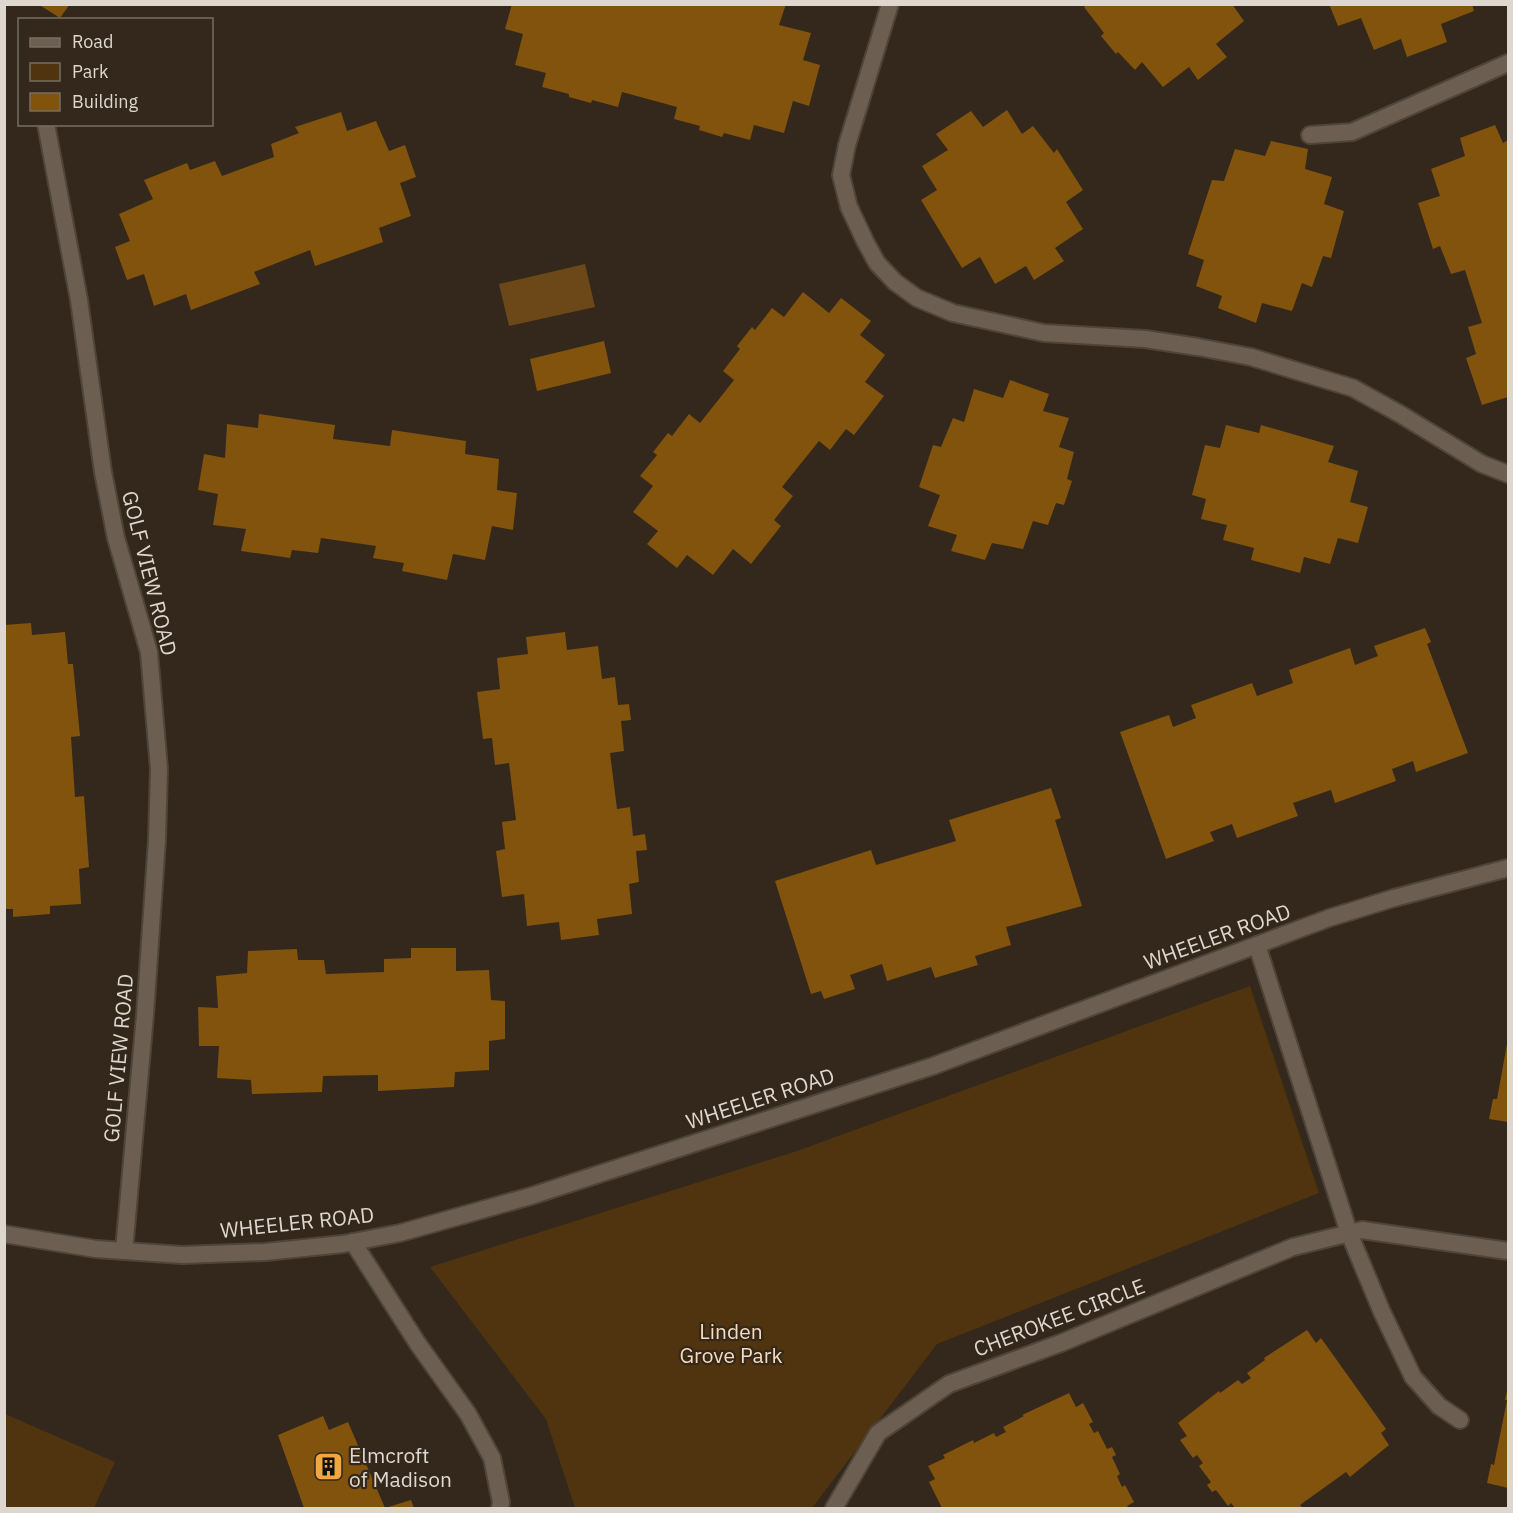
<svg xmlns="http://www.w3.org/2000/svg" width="1513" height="1513" viewBox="0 0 1513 1513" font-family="'IBM Plex Sans',sans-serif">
<rect width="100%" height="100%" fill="#33281b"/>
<g fill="#50340f">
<path d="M1250,986L1319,1193L937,1344L812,1508H575L546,1419L430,1267L797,1151Z"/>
<path d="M5,1414L115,1462L94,1508H5Z"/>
</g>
<path fill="#6c4818" d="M585,264L595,307L509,326L499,284Z"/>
<g fill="#81530d">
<path d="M38,4H70L60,18Z"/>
<path d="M512,4H696L702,6L703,4H786L779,25L811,33L803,60L820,65L809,106L793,101L784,133L754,125L750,140L724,133L722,137L699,130L700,126L674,119L677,107L622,92L618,107L592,100L591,103L569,97V94L542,87L546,73L515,65L523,34L505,29Z"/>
<path d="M1088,4H1232L1244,21L1216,44L1227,57L1198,80L1189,67L1163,87L1142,62L1135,70L1118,52L1116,54L1101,36L1104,33L1084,7Z"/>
<path d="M1329,4H1472L1474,11L1441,24L1447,42L1407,57L1401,39L1374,50L1361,18L1338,26Z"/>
<path d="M1007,110L1022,134L1033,126L1054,153L1057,149L1083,190L1066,202L1083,229L1055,248L1064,261L1034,280L1026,266L995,284L980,257L962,268L921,200L937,190L922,166L948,150L936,134L971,111L983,127Z"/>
<path d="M341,112L347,131L376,121L389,151L405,145L416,177L400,183L411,216L379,228L383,242L315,266L310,250L254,272L260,284L191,310L186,294L154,306L144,274L127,280L115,247L130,241L119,214L153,199L144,180L187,163L190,170L215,161L222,176L274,157L271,144L299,133L295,127Z"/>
<path d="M1495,125L1503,143L1508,140V397L1482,405L1466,358L1476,354L1468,327L1482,323L1465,270L1451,274L1440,246L1433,249L1418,203L1440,196L1431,169L1465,156L1460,138Z"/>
<path d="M1271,141L1308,149L1305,169L1332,177L1324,204L1344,211L1331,258L1323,256L1312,287L1302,283L1292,311L1262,303L1256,323L1218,308L1222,296L1196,286L1204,260L1188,254L1212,180L1224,181L1235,149L1265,156Z"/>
<path d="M803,292L829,313L841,298L871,321L860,335L885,355L865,382L884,396L854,435L846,429L830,450L819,441L782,487L793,496L774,520L781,526L751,564L733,549L713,575L687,555L677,568L647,544L658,531L633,512L653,486L640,476L657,455L653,452L668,433L672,436L689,414L700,423L734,380L723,371L740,349L737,346L752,327L755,330L772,308L784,317Z"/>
<path d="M604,341L611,373L537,391L530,359Z"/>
<path d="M1010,380L1049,394L1043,411L1069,418L1059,447L1074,452L1067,479L1072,481L1064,505L1056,503L1048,525L1033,521L1023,549L992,543L985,560L951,551L957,535L928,526L940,495L919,487L933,445L941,447L953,418L964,422L974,389L1003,398Z"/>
<path d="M259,414L335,425L333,439L390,446L392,430L466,441L465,454L499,459L497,490L517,493L513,530L492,526L485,560L453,554L447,580L402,571L404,563L373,558L376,546L321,538L318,553L292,550L290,558L241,551L246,529L213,525L218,494L198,490L204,454L225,458L227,424L258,428Z"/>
<path d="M1226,425L1259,433L1261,425L1334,446L1328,462L1358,471L1350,502L1368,507L1358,543L1338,538L1330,564L1304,557L1300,573L1251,560L1254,548L1223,540L1227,525L1201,519L1206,499L1192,495L1205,445L1220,448Z"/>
<path d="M31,623L32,635L65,632L68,664H73L80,736L71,737L75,797L84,796L89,867L79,869L81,904L50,906V914L13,917V909H4V625Z"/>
<path d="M1425,628L1431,642L1427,644L1468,753L1416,772L1413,761L1392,769L1396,781L1335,803L1331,790L1293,803L1298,816L1237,838L1232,824L1210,832L1214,841L1166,859L1120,732L1169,715L1173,727L1196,718L1191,705L1252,683L1257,696L1293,683L1289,670L1350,648L1355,665L1378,656L1374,646Z"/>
<path d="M565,632L567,650L598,646L602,679L615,677L618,705L629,704L631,720L621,721L624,751L610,753L617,809L630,807L633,836L645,834L647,850L636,851L639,882L629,884L632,914L597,919L599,935L561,940L559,922L527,926L524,894L502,897L496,851L505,849L502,822L516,820L509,763L495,765L492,738L483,739L477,692L500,689L497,658L528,654L526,637Z"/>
<path d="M1051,788L1061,818L1055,820L1082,906L1006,927L1011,945L975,956L978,965L935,978L931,967L887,981L882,964L850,975L855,989L824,999L821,991L811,994L775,881L871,850L876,865L956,841L949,820Z"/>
<path d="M411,948H456V971L489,970L491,1000L505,1001V1039L489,1041V1070L455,1072L454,1087L378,1091V1075L323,1076L322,1092L252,1094L251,1080L217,1078L219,1046H199L198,1007L218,1008L216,976L247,973L248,951L297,949L298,960H324L326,974L384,972V959L411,958Z"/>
<path d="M1507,1044L1508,1045V1122L1489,1119L1493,1099H1497Z"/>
<path d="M1307,1330L1316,1343L1321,1338L1386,1429L1381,1433L1389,1445L1350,1477L1346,1472L1300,1505L1303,1508H1235L1231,1503L1228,1506L1216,1490L1212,1492L1207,1485L1211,1482L1199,1466L1203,1463L1197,1455L1193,1458L1180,1440L1187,1436L1178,1423L1219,1391L1220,1393L1238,1380L1242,1384L1251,1378L1247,1373L1265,1360L1264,1358Z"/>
<path d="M1508,1386V1488L1487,1483L1491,1464L1494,1465L1507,1400H1505Z"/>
<path d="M1069,1393L1076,1407L1083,1403L1093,1422L1089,1424L1094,1433L1098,1431L1107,1449L1112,1447L1116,1455L1112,1457L1120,1474L1117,1476L1122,1487L1125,1485L1134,1502L1127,1506L1129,1508H942L929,1482L935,1479L928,1466L945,1458L943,1455L973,1440L974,1443L994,1433L996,1437L1006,1432L1003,1427L1024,1416L1022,1415Z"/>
<path d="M323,1416L329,1430L348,1422L385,1508H304L278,1435Z"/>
<path d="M411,1500L414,1508H385Z"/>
</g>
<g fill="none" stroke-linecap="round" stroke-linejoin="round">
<defs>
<g id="service">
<path d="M1349,1233L1382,1312L1413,1377L1439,1406L1460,1420"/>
<path d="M353,1242L418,1344L468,1414L492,1458L501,1502L500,1508"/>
</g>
<g id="minor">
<path d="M890,4L847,145L841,175L849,207L865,241L877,263L895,282L917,298L953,313L1044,333L1145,339L1198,347L1251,357L1353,388L1400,414L1482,464L1508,474"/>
<path d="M46,124L79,300L103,472L116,538L149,652L159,769L157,840L145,1015L124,1251"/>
<path d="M1310,135L1352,132L1508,63"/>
<path d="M1257,945L1349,1233"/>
<path d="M834,1508L878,1433L949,1384L1061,1343L1293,1247L1362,1230L1508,1251"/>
</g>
<path id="tertiary" d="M4,1234L96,1249L182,1255L265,1252L343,1244L400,1233L531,1196L933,1066L1329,918L1394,898L1508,868"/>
</defs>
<use href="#service" stroke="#4e443a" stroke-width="20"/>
<use href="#minor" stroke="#4e443a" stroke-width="20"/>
<use href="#tertiary" stroke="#4e443a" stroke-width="20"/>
<use href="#service" stroke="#6c5f51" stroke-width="16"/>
<use href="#minor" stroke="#6c5f51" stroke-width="16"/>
<use href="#tertiary" stroke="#6c5f51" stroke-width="16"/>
</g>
<defs>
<symbol id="building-square" viewBox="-11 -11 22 22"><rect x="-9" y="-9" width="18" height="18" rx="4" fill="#f1a640" stroke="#33281b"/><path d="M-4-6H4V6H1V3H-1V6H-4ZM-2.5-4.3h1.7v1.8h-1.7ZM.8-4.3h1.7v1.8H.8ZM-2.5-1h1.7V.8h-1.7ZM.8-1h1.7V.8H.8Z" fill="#111"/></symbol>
</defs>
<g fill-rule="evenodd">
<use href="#building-square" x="312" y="1450" width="33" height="33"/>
</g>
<g text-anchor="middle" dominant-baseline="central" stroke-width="4.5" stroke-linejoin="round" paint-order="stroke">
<g font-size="21" fill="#ded7cf" stroke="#33281b">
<text transform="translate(150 573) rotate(76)">GOLF VIEW ROAD</text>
<text transform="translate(1217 936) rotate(-20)">WHEELER ROAD</text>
<text transform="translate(118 1058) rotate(-85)">GOLF VIEW ROAD</text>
<text transform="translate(760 1098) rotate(-18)">WHEELER ROAD</text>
<text transform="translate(297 1222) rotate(-6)">WHEELER ROAD</text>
<text transform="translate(1059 1317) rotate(-21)">CHEROKEE CIRCLE</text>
</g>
<g font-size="21" fill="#f7dbbc" stroke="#33281b">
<text x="731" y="1331">Linden<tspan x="731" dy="24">Grove Park</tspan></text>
</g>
<g font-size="21" fill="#ded7cf" stroke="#33281b" text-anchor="start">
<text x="349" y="1455">Elmcroft<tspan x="349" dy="24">of Madison</tspan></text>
</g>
</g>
<rect width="1513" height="1513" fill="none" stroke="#ded7cf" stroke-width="12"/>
<rect x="18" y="18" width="195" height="108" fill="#33281b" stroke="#776e63" stroke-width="1.5"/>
<rect x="30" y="38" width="30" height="9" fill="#6c5f51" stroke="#776e63" stroke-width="1.5"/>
<text x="72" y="48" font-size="18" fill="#ded7cf">Road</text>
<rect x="30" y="63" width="30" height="18" fill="#50340f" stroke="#776e63" stroke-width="1.5"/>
<text x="72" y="78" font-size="18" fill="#ded7cf">Park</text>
<rect x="30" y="93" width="30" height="18" fill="#81530d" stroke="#776e63" stroke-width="1.5"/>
<text x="72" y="108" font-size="18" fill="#ded7cf">Building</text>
</svg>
